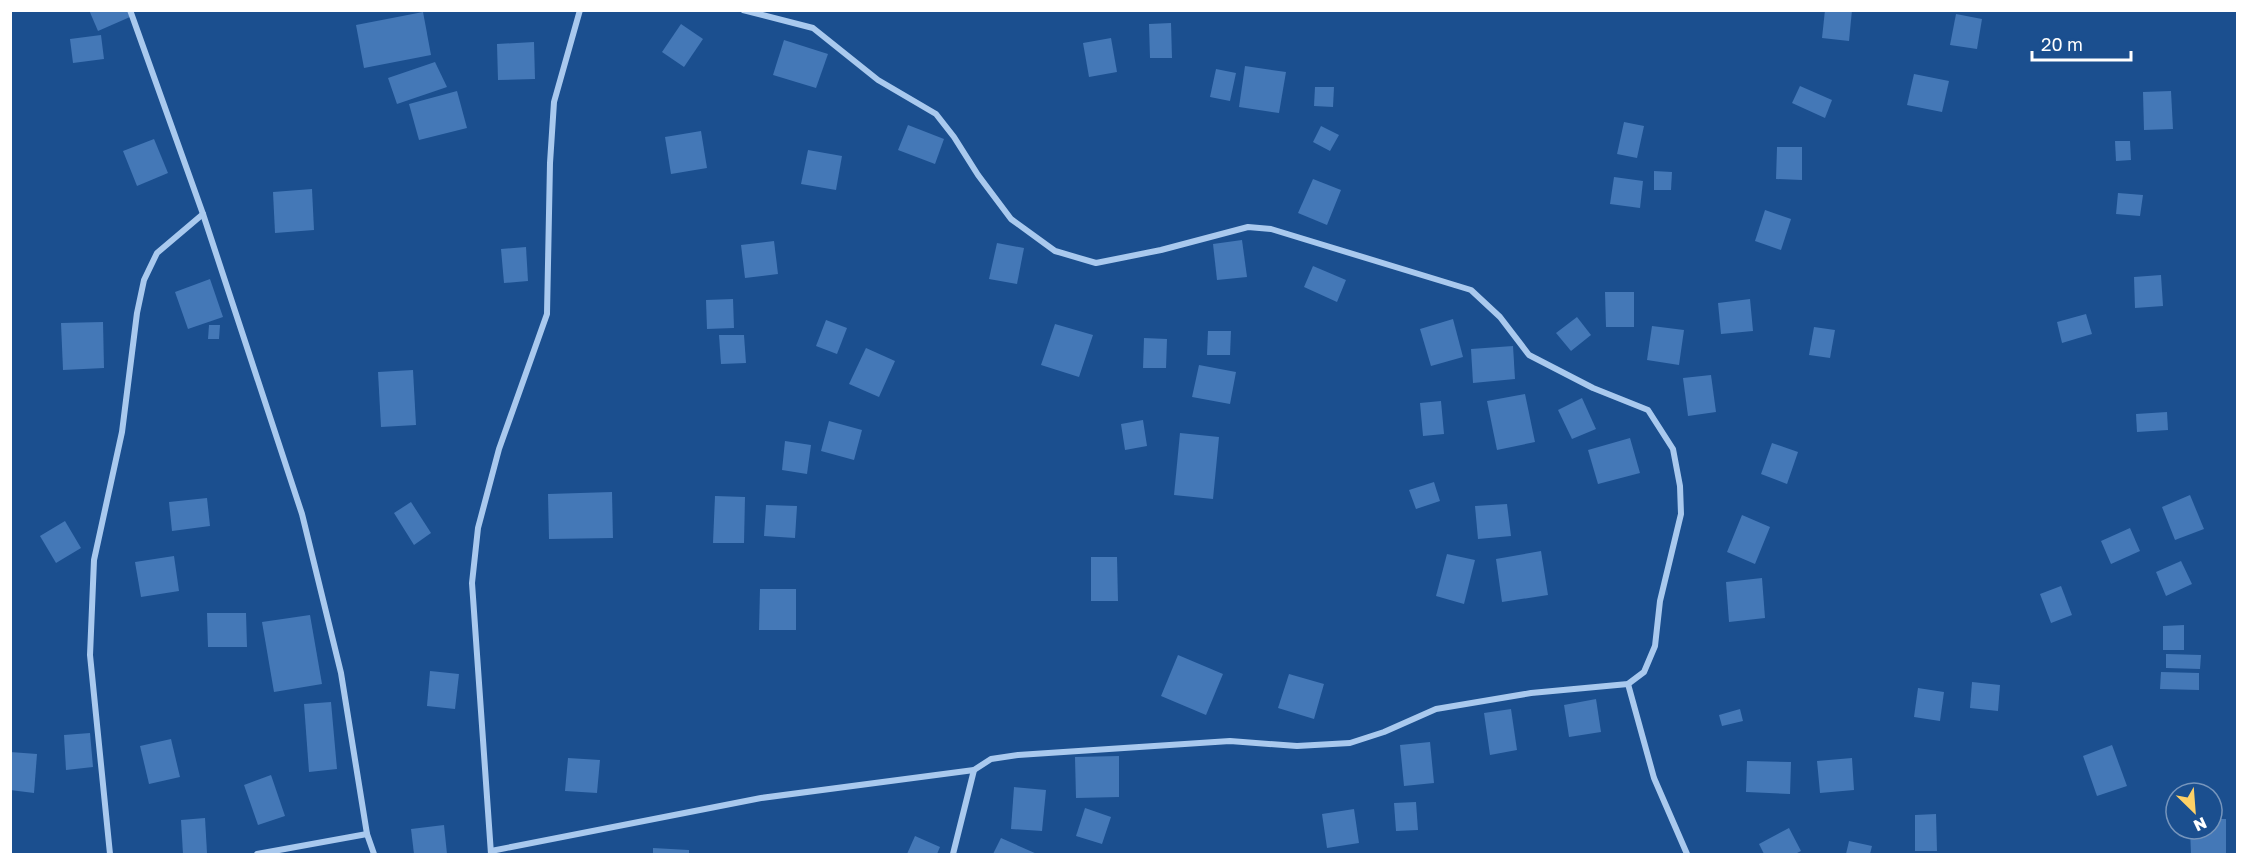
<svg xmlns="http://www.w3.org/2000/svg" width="2248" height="865" viewBox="0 0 2248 865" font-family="'Golos Text',sans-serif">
<rect width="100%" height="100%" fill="#1b4f8f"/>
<g fill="#4478b7">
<path d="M89,10H127L130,17L98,31Z"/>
<path d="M1825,10H1852L1849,41L1822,38Z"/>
<path d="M423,12L431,55L364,68L356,25Z"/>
<path d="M1956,14L1982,19L1977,49L1950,45Z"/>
<path d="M1171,23L1172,58H1150L1149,24Z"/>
<path d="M681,24L703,39L684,67L662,52Z"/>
<path d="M101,35L104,59L73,63L70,39Z"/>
<path d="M1111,38L1117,72L1089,77L1083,43Z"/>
<path d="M784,40L828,54L816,88L773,75Z"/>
<path d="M534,42L535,79L498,80L497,44Z"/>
<path d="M435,62L447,87L397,104L388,78Z"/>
<path d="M1245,66L1286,72L1279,113L1239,107Z"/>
<path d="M1216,69L1236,73L1230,101L1210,97Z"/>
<path d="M1914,74L1949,81L1942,112L1907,105Z"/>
<path d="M1800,86L1832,100L1825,118L1792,103Z"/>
<path d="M1315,87H1334L1333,107L1314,106Z"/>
<path d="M457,91L467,128L419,140L409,104Z"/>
<path d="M2171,91L2173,129L2144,130L2143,92Z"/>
<path d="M1624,122L1644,126L1637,158L1617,154Z"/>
<path d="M908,125L944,139L935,164L898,150Z"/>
<path d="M1321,126L1339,135L1330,151L1313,142Z"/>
<path d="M701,131L707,168L671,174L665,137Z"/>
<path d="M154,139L168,173L137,186L123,151Z"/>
<path d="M2115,141H2130L2131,160L2116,161Z"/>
<path d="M1777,147H1802V180L1776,179Z"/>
<path d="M808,150L842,156L836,190L801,184Z"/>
<path d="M1654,171L1672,172L1671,190H1654Z"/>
<path d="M1614,177L1643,181L1640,208L1610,204Z"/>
<path d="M1313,179L1341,190L1327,225L1298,213Z"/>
<path d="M312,189L314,230L275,233L273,192Z"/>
<path d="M2118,193L2143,195L2140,216L2116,214Z"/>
<path d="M1765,210L1791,219L1781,250L1755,241Z"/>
<path d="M1242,240L1247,277L1217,280L1213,244Z"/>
<path d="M774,241L778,274L745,278L741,245Z"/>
<path d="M997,243L1024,248L1017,284L989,279Z"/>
<path d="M526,247L528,281L504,283L501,249Z"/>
<path d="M1313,266L1346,280L1337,302L1304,287Z"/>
<path d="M2161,275L2163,306L2135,308L2134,277Z"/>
<path d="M210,279L223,317L188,329L175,292Z"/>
<path d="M1605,292H1634V327H1606Z"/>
<path d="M733,299L734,328L707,329L706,300Z"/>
<path d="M1750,299L1753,331L1721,334L1718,303Z"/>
<path d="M2086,314L2092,334L2062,343L2057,322Z"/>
<path d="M1577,317L1591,335L1571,351L1556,333Z"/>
<path d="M1453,319L1463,357L1431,366L1420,329Z"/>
<path d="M826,320L847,328L837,354L816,346Z"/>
<path d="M103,322L104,368L63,370L61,323Z"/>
<path d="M1055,324L1093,335L1079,377L1041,365Z"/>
<path d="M209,325H220L219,339H208Z"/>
<path d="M1652,326L1684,330L1679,365L1647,360Z"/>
<path d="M1814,327L1835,330L1830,358L1809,355Z"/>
<path d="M1208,331H1231L1230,355H1207Z"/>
<path d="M719,335H744L746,363L721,364Z"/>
<path d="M1144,338L1167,339L1166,368H1143Z"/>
<path d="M1513,346L1515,379L1473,383L1471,349Z"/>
<path d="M866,348L895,361L879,397L849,384Z"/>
<path d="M1199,365L1236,372L1230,404L1192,397Z"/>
<path d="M413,370L416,425L381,427L378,372Z"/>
<path d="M1711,375L1716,412L1688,416L1683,378Z"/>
<path d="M1525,394L1535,442L1497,450L1487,401Z"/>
<path d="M1582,398L1596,429L1572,439L1558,410Z"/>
<path d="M1441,401L1444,434L1423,436L1420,403Z"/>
<path d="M2167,412L2168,430L2137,432L2136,414Z"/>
<path d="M1143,420L1147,446L1125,450L1121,424Z"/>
<path d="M829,421L862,430L854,460L821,451Z"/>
<path d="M1180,433L1219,437L1213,499L1174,495Z"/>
<path d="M1630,438L1640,473L1598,484L1588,450Z"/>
<path d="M785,441L811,445L807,474L782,470Z"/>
<path d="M1772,443L1798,452L1787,484L1761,474Z"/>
<path d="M1434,482L1440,501L1416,509L1409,490Z"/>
<path d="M612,492L613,538L549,539L548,494Z"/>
<path d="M2190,495L2204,529L2175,540L2162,507Z"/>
<path d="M715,496L745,497L744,543H713Z"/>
<path d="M207,498L210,526L172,531L169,502Z"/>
<path d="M411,502L431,533L414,545L394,513Z"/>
<path d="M1507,504L1511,536L1478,539L1475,506Z"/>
<path d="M766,505L797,506L795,538L764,536Z"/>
<path d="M1742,515L1770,527L1755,564L1727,552Z"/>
<path d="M65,521L81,548L56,563L40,536Z"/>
<path d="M2130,528L2140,551L2111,564L2101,541Z"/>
<path d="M1541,551L1548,595L1502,602L1496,559Z"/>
<path d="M1447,554L1475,560L1464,604L1436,596Z"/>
<path d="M174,556L179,591L141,597L135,562Z"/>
<path d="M1091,557H1117L1118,601H1091Z"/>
<path d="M2181,561L2192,584L2166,596L2156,572Z"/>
<path d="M1762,578L1765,618L1729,622L1726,582Z"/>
<path d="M2061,586L2072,615L2051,623L2040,594Z"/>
<path d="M760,589H796V630H759Z"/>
<path d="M207,613H246L247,647H208Z"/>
<path d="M310,615L322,684L274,692L262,622Z"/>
<path d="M2184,625V650H2163V626Z"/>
<path d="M2166,654L2201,655L2200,669L2166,668Z"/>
<path d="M1178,655L1223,674L1206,715L1161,696Z"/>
<path d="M430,671L459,674L455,709L427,706Z"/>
<path d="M2161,672L2199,673V690L2160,689Z"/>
<path d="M1289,674L1324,684L1314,719L1278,708Z"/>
<path d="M1972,682L2000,685L1998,711L1970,708Z"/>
<path d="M1918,688L1944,692L1940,721L1914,717Z"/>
<path d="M1596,699L1601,732L1569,737L1564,705Z"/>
<path d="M331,702L337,769L309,772L304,704Z"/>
<path d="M1511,709L1517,750L1490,755L1484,713Z"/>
<path d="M1740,709L1743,721L1722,726L1719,715Z"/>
<path d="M90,733L93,767L66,770L64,735Z"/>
<path d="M171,739L180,777L149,784L140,746Z"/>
<path d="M1430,742L1434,783L1404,786L1400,745Z"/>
<path d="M2112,745L2127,786L2097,796L2083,756Z"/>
<path d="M10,752L37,754L34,793L10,790Z"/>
<path d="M1119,756V797L1076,798L1075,757Z"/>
<path d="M568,758L600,760L597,793L565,791Z"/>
<path d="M1852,758L1854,790L1820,793L1817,761Z"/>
<path d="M1747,761L1791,762L1790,794L1746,792Z"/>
<path d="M271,775L285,816L258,825L244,785Z"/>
<path d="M1014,787L1046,790L1042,831L1011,829Z"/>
<path d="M1416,802L1418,830L1396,831L1394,803Z"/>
<path d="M1085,808L1111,817L1102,844L1076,836Z"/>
<path d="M1354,809L1359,843L1327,848L1322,814Z"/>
<path d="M1936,814L1937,851H1915V815Z"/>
<path d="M205,818L207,853L183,854L181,820Z"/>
<path d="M2212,819H2226V854H2191L2190,829H2212Z"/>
<path d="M444,825L447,854H414L411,829Z"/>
<path d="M1789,828L1801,851L1795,854H1764L1759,844Z"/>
<path d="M915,836L940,847L937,854H907Z"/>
<path d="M1001,838L1037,854H993Z"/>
<path d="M1849,841L1872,846L1870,854H1846Z"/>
<path d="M653,848L689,850V854H653Z"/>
</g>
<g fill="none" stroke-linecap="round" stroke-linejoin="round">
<g stroke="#a9c9ee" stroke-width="6">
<path d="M130,10L203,214L302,514L341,673L367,834L374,854"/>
<path d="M1628,684L1654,778L1687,854"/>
<path d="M491,851L761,798L974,770L991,759L1018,755L1230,741L1297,746L1350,743L1384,732L1436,709L1531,693L1628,684L1644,672L1655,646L1660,601L1681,514L1680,486L1673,449L1648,410L1593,388L1529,355L1500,317L1471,290L1271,229L1248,227L1161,250L1096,263L1055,251L1011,219L978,175L954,137L936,114L878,80L813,28L743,10"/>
<path d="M110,854L90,655L94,560L122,432L137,313L144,280L157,253L203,214"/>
<path d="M257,854L367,834"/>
<path d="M491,854L472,583L478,528L499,449L547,314L550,163L554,102L580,10"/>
<path d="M953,854L974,770"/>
</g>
</g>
<rect width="2248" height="865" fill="none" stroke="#ffffff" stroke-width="24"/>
<g transform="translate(2194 811) rotate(155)"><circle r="28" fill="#1b4f8f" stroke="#7695bc" stroke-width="1.5"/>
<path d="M0-4.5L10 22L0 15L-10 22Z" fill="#ffd166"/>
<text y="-9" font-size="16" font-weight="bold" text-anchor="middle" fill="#ffffff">N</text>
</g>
<path d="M2032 51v9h99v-9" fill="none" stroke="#ffffff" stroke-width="3"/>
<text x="2041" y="51" font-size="18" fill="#ffffff" stroke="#1b4f8f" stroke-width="4.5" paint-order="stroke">20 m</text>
</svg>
